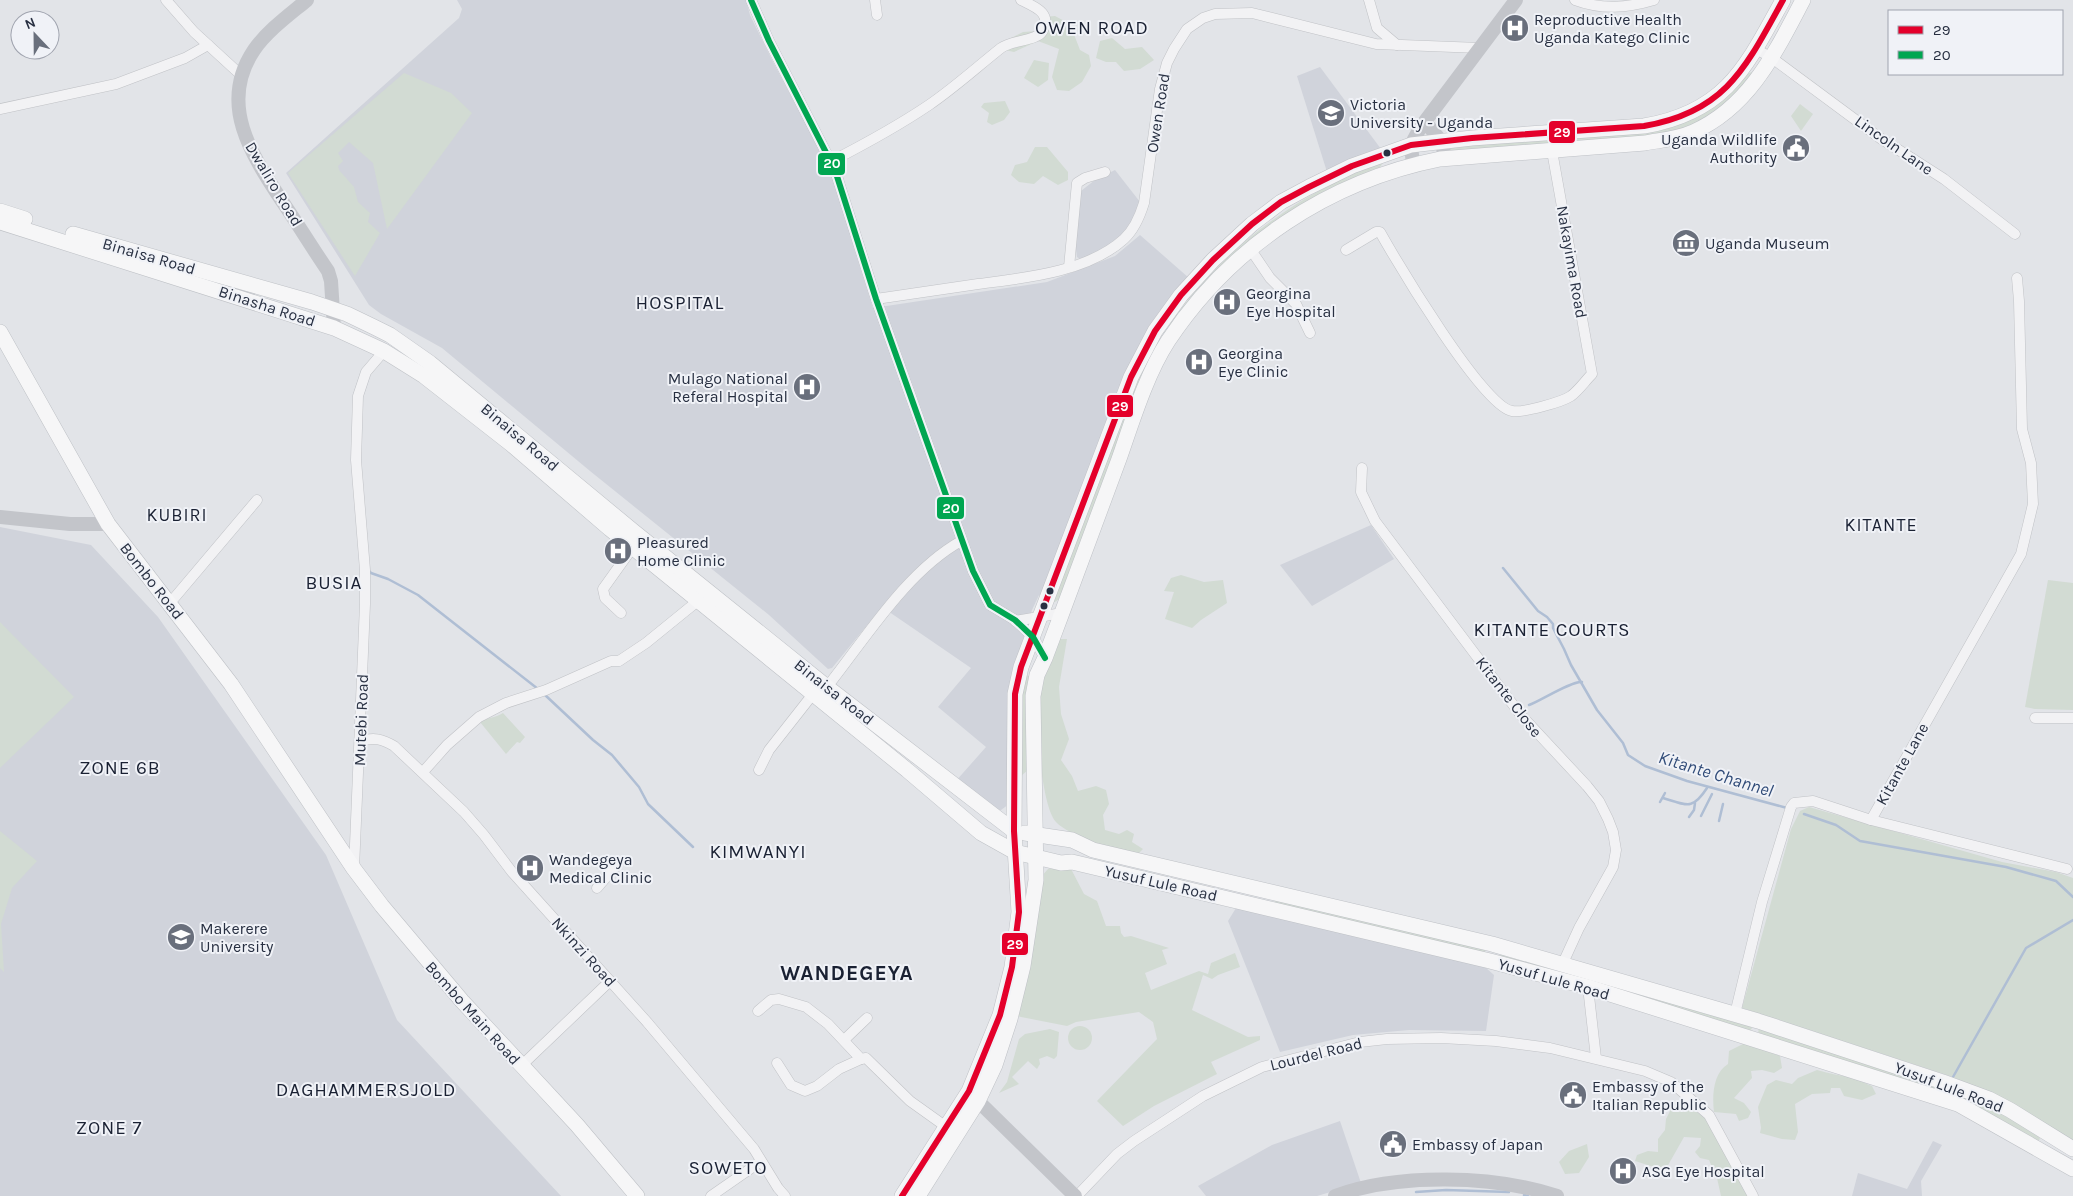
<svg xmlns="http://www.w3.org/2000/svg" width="2073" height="1196" viewBox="0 0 2073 1196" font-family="Karla,sans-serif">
<rect width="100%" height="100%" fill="#e2e4e8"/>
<g fill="#d0d3db">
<path d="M457,0H746L750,15L771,58L829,168L873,308L1047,282L1115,256L1140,235L1189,278L1164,310L1045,597L1039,595L1032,610L1018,656L1009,804L1001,810L989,809L955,782L986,747L938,707L971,668L882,607L832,668L828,669L769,615L590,471L442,348L381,314L369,305L286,173L459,18L462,9Z"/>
<path d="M1320,67L1381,149L1327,172L1297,76Z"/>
<path d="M1115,170L1140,202L1129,227L1109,247L1080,259L1077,257L1075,243L1081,191L1095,180Z"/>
<path d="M1371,525L1394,559L1312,606L1280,565Z"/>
<path d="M0,527L91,545L158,617L326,855L397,1020L561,1196H0Z"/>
<path d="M1236,908L1485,967L1494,975L1486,1031L1409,1030L1353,1035L1280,1052L1228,921Z"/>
<path d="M1340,1121L1361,1183L1317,1196H1206L1198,1186L1272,1145Z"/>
<path d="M1933,1141L1942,1145L1921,1181L1922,1196H1852L1858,1173L1907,1189Z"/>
</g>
<g fill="#d2dbd3">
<path d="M1055,16L1070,24L1080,50L1089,55L1091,66L1082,82L1069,91L1057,90L1052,77L1059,49L1038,41L1014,52L1005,50V41L1023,32L1037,31L1043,17Z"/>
<path d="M1112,38L1125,49L1142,47L1154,60L1140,69L1124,71L1116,62H1106L1096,58L1100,41Z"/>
<path d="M1034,60L1049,63L1048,80L1038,87L1024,78Z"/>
<path d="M1753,72L1756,75L1706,120L1670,134L1448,154V145L1676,125C1706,114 1728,96 1749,73Z"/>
<path d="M404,73L451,93L472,113L387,229L373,163L349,142L338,153L343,161L338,166L339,170L354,187L358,202L370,213L368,222L380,233L355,276L288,173Z"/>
<path d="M1005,101L1010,112L1004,120L992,125L987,122L989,113L981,107L984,103Z"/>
<path d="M1800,104L1813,114L1801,131L1791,116Z"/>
<path d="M1035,147H1047L1068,172V180L1058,185L1043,176L1034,184L1019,182L1011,175L1015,165L1027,162Z"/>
<path d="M1384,161L1377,172L1308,203L1173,329L1061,598L1050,605C1070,554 1089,504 1109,453C1120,425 1129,395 1143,369C1194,270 1282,199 1384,161Z"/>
<path d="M1181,575L1204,582L1223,580L1227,603L1201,620L1192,628L1165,619L1174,592L1164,591L1171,578Z"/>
<path d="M2048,580L2073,583V710L2035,709L2025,707Z"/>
<path d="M0,622L74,697L0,768Z"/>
<path d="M1059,639H1067L1059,687L1061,714L1069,739L1061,760L1072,776L1078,791L1096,786L1106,790L1109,804L1103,815L1105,830L1119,834L1127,830L1134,834L1132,842L1143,849L1137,855C1118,851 1069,836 1056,822C1041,806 1035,718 1038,695C1040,674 1050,657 1059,639Z"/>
<path d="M1024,674L1031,677L1028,770L1021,776L1020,704Z"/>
<path d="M503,713L525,737L520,743L517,742L506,754L480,722C488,717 496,718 503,713Z"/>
<path d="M1809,807L2002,862L2056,872L2073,878V1141L2008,1102L1953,1077L1742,1008L1791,829L1800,811Z"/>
<path d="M0,831L37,861L12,888L1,924L4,972L0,968Z"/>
<path d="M1058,867H1070L1084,894L1097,901L1106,926H1120L1121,933L1124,937L1131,936L1169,948L1162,950L1167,964L1145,973L1151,990L1199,971L1208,974L1211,963L1235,953L1240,967L1218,975L1212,979L1203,975L1192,1010L1248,1037L1260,1036V1040L1211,1062L1217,1074L1154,1106L1123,1126L1097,1101L1157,1039L1153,1022L1139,1012L1076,1022L1067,1026L1016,1016L1034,885L1048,869Z"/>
<path d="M1273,900L1486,949L1484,953L1276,903Z"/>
<path d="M1500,954L1749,1026L1752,1028L1749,1032L1501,958Z"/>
<circle cx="1080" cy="1038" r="12"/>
<path d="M1050,1029L1059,1032L1057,1056L1054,1059L1047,1056L1039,1059L1040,1064L1037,1069L1028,1061L1012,1077L1019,1084L999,1093L1007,1082L1019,1039L1025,1034Z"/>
<path d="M1760,1029L1978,1100L2038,1135L2040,1139L2038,1141L2034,1140L1976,1106L1760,1034L1758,1031Z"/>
<path d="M1745,1043L1780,1056L1782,1068L1774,1073L1762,1070L1751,1071L1752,1078L1734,1098L1744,1103L1751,1112L1748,1118L1739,1121L1736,1114L1714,1112C1712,1096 1713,1073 1728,1064L1729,1051Z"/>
<path d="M1817,1070C1830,1074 1840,1075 1853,1078C1859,1079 1865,1084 1872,1086L1876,1094L1862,1100L1844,1096L1840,1088H1831L1830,1093L1812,1094L1795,1104L1798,1132L1795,1140L1782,1139L1760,1133L1761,1128L1758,1107L1767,1085L1776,1080L1792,1084L1798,1078Z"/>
<path d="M1679,1100L1706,1118L1750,1196H1721L1717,1178L1709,1160L1700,1158L1695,1152L1700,1146L1701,1138L1684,1137L1667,1167L1657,1168L1635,1161L1637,1155L1648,1151L1658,1152V1139L1665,1130L1666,1119L1672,1107Z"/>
<path d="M1587,1144L1589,1157L1579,1173L1565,1174L1559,1162L1569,1151Z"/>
</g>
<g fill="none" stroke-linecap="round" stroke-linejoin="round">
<g stroke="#afbed4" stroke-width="2.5">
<path d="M1503,568L1538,611L1547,617L1553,624V628L1564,649L1571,665L1597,710L1623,743L1628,755L1645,766L1687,781L1787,808"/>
<path d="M368,570L371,573L388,579L418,595L538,689"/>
<path d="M544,694L593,740L612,755L639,787L648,804L693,847"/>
<path d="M1529,705C1540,701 1573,680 1582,682"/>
<path d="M1663,798C1687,805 1692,811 1707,788"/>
<path d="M1660,802L1665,793"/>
<path d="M1804,814L1836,825L1860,841L2006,867L2056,881L2073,897"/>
<path d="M1701,816L1712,794"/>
<path d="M1689,817L1694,810L1695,803"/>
<path d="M1719,821L1723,804"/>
<path d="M1953,1077L2026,948L2073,920"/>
<path d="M1416,1192L1446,1190L1509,1192"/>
<path d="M1524,1195L1528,1196"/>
</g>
<defs>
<g id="street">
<path d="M166,0L194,32L242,76"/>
<path d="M751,0L769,41L835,170L876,299L973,571L990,605L1015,620L1033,637L1045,658"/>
<path d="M875,0L877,15"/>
<path d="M1369,0L1377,28L1397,45"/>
<path d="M1575,0C1602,10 1627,8 1654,0"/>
<path d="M1756,49L1772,58L1880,138L1944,179L2015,234"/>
<path d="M0,109L116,84L185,58L208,45"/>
<path d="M830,162C863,145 898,126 929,105C954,88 977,67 1001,48C1011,40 1036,41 1042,32C1053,13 1035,7 1021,0"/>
<path d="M1251,250L1270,278L1296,304L1310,333"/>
<path d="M1346,250L1376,232H1380C1397,262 1483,407 1512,411C1523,413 1562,402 1571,396C1579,390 1585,381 1592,374L1552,151"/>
<path d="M1069,267L1077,183L1085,178L1105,172"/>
<path d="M876,299C910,294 944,289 978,284C1025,278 1088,272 1124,239C1135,229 1140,216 1144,203L1160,89L1167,63L1174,49L1187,29L1203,18L1215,14L1252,13L1376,44L1480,48"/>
<path d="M1362,468L1361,492L1375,521L1520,714L1587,786L1599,801L1608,819L1613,832L1616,850L1613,867L1579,928L1563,963"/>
<path d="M170,603L257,500"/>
<path d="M621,613L605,598L603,589L633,547"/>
<path d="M1015,621L1062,613"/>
<path d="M827,687C866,638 906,572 961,541"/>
<path d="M2035,718H2073"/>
<path d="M361,741C374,737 382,739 394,746L464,812L484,835L512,872L647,1022L754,1149L778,1188L785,1196"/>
<path d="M759,770L769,750L813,694"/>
<path d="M423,772L447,745L479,717L506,703L546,690L611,661H619L646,643L699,600"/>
<path d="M1871,820L2067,869"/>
<path d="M354,869L365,604V570L356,460L358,396L366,372L384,351"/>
<path d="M597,888L615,867"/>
<path d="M1588,987L1596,1058"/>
<path d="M758,1011L771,1000L779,999L806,1007L828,1024L861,1059L866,1058L910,1101L945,1126"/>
<path d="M1735,1014L1762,902L1791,807L1794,803L1813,801L1871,820L2021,554L2033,504L2031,463L2022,429L2019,301L2017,278"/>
<path d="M844,1040L867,1018"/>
<path d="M777,1063L791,1085L805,1091L817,1086L839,1069L861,1059"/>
<path d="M521,1066L610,981"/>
<path d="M711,1196L760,1162"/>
<path d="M1077,1196L1117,1154L1134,1141L1203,1096L1262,1067L1360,1042L1387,1039L1441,1038L1496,1041L1550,1048L1645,1071L1671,1082L1709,1115L1753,1196"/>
</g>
<g id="primary">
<path d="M0,211L25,219"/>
<path d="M0,222L334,328L384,351L424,376L511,444L610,529L907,770L981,833L1015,852L1061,863L1072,862L1490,961L1588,987L1958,1104L2073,1169"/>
<path d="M73,234L312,302L347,314L374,327L390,335L430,363L633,531L827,687L1014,831"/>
<path d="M0,332L108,524L231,684L354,869L382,906L462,1001L577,1125L637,1196"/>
<path d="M1025,833L1072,840L1093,850L1492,944L1758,1021L1943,1082L1989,1099L2010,1110L2073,1149"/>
<path d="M902,1196L969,1091L1000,1015L1012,967L1019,912L1014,831L1015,694L1021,667L1131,377L1155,331L1181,295L1213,260L1252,224L1281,202L1309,187L1352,166L1411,145L1472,138L1644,126C1726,112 1746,67 1783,0"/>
<path d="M918,1196L978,1101L995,1065L1010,1019L1023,966L1036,880L1033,696L1037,675L1045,658C1070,592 1094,526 1119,459C1132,422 1146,375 1168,341C1231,246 1329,181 1440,159L1645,143C1661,140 1678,139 1693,132C1750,107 1776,51 1803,0"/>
</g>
</defs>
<use href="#street" stroke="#c0c2c6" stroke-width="11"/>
<use href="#primary" stroke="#bec1c6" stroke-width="16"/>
<use href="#street" stroke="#f2f2f4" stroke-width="10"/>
<g stroke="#c3c5ca" stroke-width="14">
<path d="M307,0C289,15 267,31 254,50C217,105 253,157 284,204C299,226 313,249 328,271L331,281L334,328"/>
<path d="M1425,122L1442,142L1445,159"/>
<path d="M1413,165L1411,145L1420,128L1516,0"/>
<path d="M0,517L70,524H108"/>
<path d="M978,1101L1075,1196"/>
<path d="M1335,1196C1397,1173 1494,1175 1557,1196"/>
</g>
<use href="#primary" stroke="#f6f6f7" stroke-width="15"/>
<defs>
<path id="bus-1" d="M902,1196L969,1091L1000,1015L1012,967L1019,912L1014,831L1015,694L1021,667L1131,377L1155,331L1181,295L1213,260L1252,224L1281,202L1309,187L1352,166L1411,145L1472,138L1644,126C1726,112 1746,67 1783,0"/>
<path id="bus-2" d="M751,0L769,41L835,170L876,299L973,571L990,605L1015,620L1033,637L1045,658"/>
</defs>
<use href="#bus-1" stroke="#f0f2f7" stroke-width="10"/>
<use href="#bus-2" stroke="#f0f2f7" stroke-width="10"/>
<use href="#bus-1" stroke="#e4002b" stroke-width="6"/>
<use href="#bus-2" stroke="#00a651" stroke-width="6"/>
</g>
<defs>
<symbol id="hospital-disc" viewBox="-11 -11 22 22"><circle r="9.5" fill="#696f7c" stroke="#f0f2f7"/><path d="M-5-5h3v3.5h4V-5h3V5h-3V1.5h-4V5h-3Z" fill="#fff"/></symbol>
<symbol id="university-disc" viewBox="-11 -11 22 22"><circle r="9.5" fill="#696f7c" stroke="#f0f2f7"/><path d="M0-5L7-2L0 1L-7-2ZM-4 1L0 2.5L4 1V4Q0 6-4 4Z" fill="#fff"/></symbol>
<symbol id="civic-disc" viewBox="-11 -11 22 22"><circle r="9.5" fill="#696f7c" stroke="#f0f2f7"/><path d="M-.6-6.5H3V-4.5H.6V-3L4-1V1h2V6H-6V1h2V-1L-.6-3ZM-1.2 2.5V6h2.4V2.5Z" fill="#fff"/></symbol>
<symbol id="museum-disc" viewBox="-11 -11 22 22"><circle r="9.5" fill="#696f7c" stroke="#f0f2f7"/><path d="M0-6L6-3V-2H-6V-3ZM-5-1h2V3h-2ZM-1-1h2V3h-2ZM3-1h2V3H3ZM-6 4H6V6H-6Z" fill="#fff"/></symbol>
</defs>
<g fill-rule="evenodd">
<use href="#hospital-disc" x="1499" y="12" width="32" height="32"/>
<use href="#university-disc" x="1315" y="97" width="32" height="32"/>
<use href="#civic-disc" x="1780" y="132" width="32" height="32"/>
<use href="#museum-disc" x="1670" y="227" width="32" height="32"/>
<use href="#hospital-disc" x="1211" y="286" width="32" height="32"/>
<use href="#hospital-disc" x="1183" y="346" width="32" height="32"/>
<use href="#hospital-disc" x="791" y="371" width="32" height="32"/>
<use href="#hospital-disc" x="602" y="535" width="32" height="32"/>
<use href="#hospital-disc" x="514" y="852" width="32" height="32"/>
<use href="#university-disc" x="165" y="921" width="32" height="32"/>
<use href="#civic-disc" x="1557" y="1079" width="32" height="32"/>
<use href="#civic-disc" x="1377" y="1128" width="32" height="32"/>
<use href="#hospital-disc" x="1607" y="1155" width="32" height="32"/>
</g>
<g fill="#283042" stroke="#f0f2f7" stroke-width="2">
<circle cx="1387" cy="153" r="4.5"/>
<circle cx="1050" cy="591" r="4.5"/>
<circle cx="1044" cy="606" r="4.5"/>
</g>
<g text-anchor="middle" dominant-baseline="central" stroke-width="4" stroke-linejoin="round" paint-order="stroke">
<g font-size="16" fill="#283042" stroke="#f0f2f7" text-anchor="start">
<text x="1534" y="19">Reproductive Health<tspan x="1534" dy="18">Uganda Katego Clinic</tspan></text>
<text x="1350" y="104">Victoria<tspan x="1350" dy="18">University - Uganda</tspan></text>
<text x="1777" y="139" text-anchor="end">Uganda Wildlife<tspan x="1777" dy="18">Authority</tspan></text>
<text x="1705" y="243">Uganda Museum</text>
<text x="1246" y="293">Georgina<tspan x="1246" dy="18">Eye Hospital</tspan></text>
<text x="1218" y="353">Georgina<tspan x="1218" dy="18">Eye Clinic</tspan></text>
<text x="788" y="378" text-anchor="end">Mulago National<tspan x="788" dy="18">Referal Hospital</tspan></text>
<text x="637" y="542">Pleasured<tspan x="637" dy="18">Home Clinic</tspan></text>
<text x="549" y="859">Wandegeya<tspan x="549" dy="18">Medical Clinic</tspan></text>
<text x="200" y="928">Makerere<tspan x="200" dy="18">University</tspan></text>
<text x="1592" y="1086">Embassy of the<tspan x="1592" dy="18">Italian Republic</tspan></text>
<text x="1412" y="1144">Embassy of Japan</text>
<text x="1642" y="1171">ASG Eye Hospital</text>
</g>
<g font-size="16" fill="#283042" stroke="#f0f2f7">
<text transform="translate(1158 113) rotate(-81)">Owen Road</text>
<text transform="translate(1894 145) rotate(35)">Lincoln Lane</text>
<text transform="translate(274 184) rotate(59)">Dwaliro Road</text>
<text transform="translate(149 256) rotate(16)">Binaisa Road</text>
<text transform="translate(1572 262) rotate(80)">Nakayima Road</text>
<text transform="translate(267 306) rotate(18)">Binasha Road</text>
<text transform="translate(520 437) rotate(40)">Binaisa Road</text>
<text transform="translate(152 581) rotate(52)">Bombo Road</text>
<text transform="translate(834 692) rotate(38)">Binaisa Road</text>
<text transform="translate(1509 697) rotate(52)">Kitante Close</text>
<text transform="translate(361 720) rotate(-88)">Mutebi Road</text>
<text transform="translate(1902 764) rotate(-61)">Kitante Lane</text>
<text transform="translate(1161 883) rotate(13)">Yusuf Lule Road</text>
<text transform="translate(584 952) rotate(48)">Nkinzi Road</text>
<text transform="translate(1554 979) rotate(16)">Yusuf Lule Road</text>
<text transform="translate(473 1013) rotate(48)">Bombo Main Road</text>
<text transform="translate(1316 1054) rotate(-14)">Lourdel Road</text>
<text transform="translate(1949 1087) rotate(21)">Yusuf Lule Road</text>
</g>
<g font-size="18" letter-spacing="1" fill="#1a2133" stroke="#f0f2f7">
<text x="177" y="515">KUBIRI</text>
<text x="1881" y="525">KITANTE</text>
</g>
<g font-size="18" font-style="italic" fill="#304b78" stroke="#f0f2f7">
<text transform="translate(1716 774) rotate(17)">Kitante Channel</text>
</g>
<g font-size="19" letter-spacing="1" fill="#1a2133" stroke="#f0f2f7">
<text x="1092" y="28">OWEN ROAD</text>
<text x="680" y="303">HOSPITAL</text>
<text x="334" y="583">BUSIA</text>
<text x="1552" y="630">KITANTE COURTS</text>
<text x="120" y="768">ZONE 6B</text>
<text x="758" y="852">KIMWANYI</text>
<text x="366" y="1090">DAGHAMMERSJOLD</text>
<text x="109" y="1128">ZONE 7</text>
<text x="728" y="1168">SOWETO</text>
</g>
<g font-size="21" font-weight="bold" letter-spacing="1" fill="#1a2133" stroke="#f0f2f7">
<text x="847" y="973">WANDEGEYA</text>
</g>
</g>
<g stroke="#f0f2f7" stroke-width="2">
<rect x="1548" y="120" width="28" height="24" rx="5" fill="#e4002b"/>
<rect x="817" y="152" width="29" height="24" rx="5" fill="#00a651"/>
<rect x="1106" y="394" width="28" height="24" rx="5" fill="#e4002b"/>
<rect x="936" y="496" width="29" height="24" rx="5" fill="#00a651"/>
<rect x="1001" y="932" width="28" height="24" rx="5" fill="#e4002b"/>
</g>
<g font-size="14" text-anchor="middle" font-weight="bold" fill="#fff">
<text x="1562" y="137">29</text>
<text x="832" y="168">20</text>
<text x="1120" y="411">29</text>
<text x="951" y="513">20</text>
<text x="1015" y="949">29</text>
</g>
<rect x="1888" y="10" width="175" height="65" fill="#f0f2f7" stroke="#a0a4af"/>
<rect x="1898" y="26" width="25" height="8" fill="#e4002b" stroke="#a0a4af"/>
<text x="1933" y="35" font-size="15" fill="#283042">29</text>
<rect x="1898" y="51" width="25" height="8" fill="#00a651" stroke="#a0a4af"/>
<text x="1933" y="60" font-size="15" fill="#283042">20</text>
<g transform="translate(35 35) rotate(338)"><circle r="24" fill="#f0f2f7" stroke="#a0a4af"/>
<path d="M0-4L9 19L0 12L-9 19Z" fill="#696f7c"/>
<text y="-8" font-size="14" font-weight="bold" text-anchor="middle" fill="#283042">N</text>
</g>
</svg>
